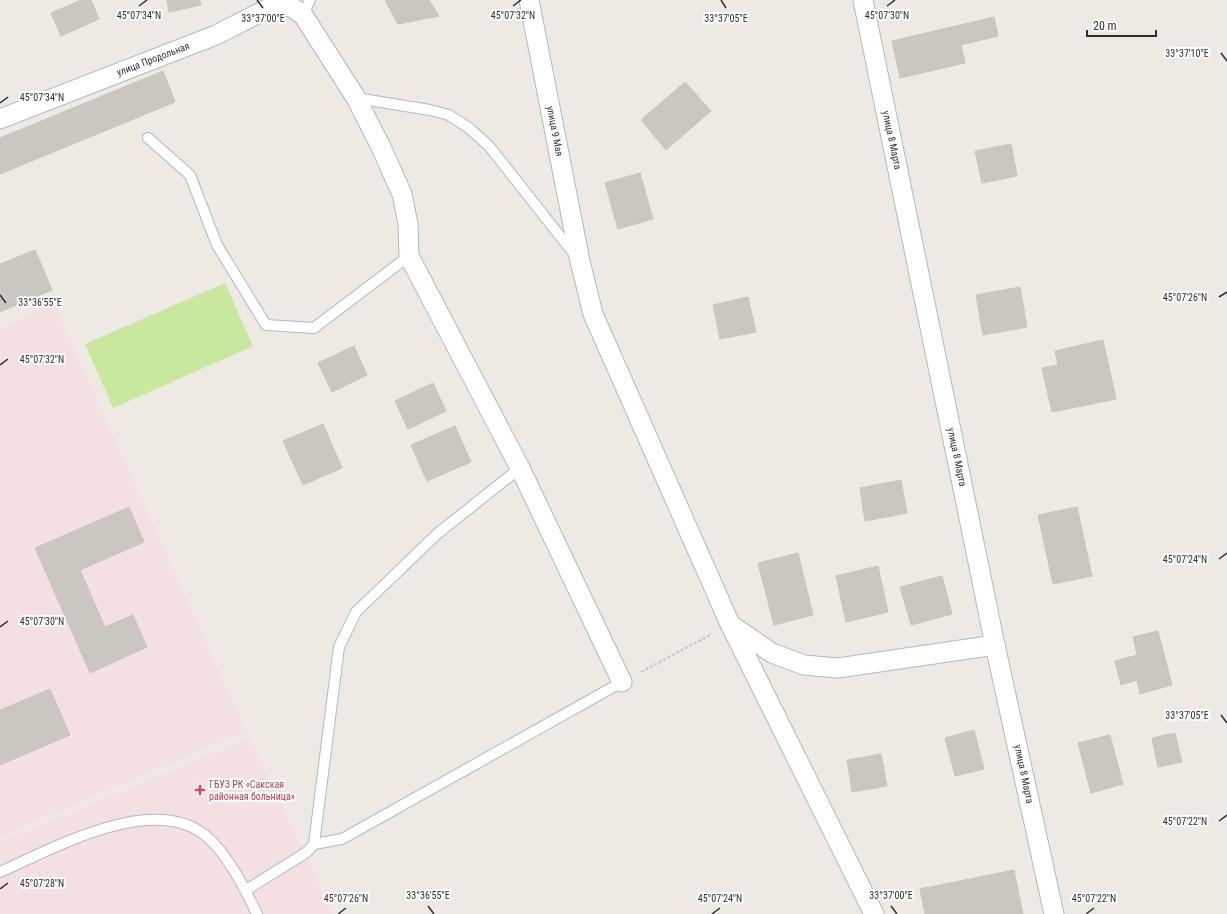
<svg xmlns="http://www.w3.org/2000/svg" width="1227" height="914" viewBox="0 0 1227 914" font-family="'Roboto Condensed',sans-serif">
<rect width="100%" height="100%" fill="#eee9e2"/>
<g fill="#f4e0e1">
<path d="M54,304L246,731L0,837V328Z"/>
<path d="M250,738L333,914H0V842Z"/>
</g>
<path fill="#c8e89e" d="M225,283L253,346L113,408L85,344Z"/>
<g fill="#cac7c0" stroke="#cac5bb">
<path d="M81,0H91L99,19L61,36L51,13Z"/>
<path d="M167,0H200L201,5L169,12Z"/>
<path d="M385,0H429L439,16L398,24Z"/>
<path d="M994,17L998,36L961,45L965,63L900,78L892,41Z"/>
<path d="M163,71L175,102L0,174V138Z"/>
<path d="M685,82L711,111L666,150L641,120Z"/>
<path d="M1011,144L1017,176L982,183L975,151Z"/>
<path d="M640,173L653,219L618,229L605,183Z"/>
<path d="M35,250L52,290L0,312V264Z"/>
<path d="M1020,287L1027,327L983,335L976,295Z"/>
<path d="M748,297L756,332L720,339L713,305Z"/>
<path d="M1103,340L1116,399L1052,412L1042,368L1058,365L1055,351Z"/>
<path d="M354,346L367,375L332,392L318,363Z"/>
<path d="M433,383L446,411L408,429L395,401Z"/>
<path d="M323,424L342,468L303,485L283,441Z"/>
<path d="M455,426L471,462L427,481L411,445Z"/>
<path d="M901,480L907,513L865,521L860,488Z"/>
<path d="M129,507L144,542L80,570L105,627L133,615L147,647L90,673L35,548Z"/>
<path d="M1077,507L1092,576L1053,584L1038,515Z"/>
<path d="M798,553L813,615L774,625L758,563Z"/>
<path d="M878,566L888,612L846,622L836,576Z"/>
<path d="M942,576L952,614L911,625L900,587Z"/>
<path d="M1158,631L1172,685L1140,694L1137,680L1121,685L1115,661L1137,655L1133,637Z"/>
<path d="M50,689L70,735L0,765V710Z"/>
<path d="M974,730L984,769L955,776L945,738Z"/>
<path d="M1175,733L1182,762L1158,767L1152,738Z"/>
<path d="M1110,735L1123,784L1091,793L1078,743Z"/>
<path d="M881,754L887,786L852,792L847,760Z"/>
<path d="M1014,870L1023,914H925L920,889Z"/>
</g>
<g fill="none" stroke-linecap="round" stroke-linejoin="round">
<defs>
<g id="service">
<path d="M303,15L310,0"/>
<path d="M356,98L430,110L449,115L469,128L489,146L575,255"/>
<path d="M148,138L190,175L217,245L266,325L314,328L409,256"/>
<path d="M314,844L342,839L622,682"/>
<path d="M0,872C52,849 153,792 206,836C227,853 245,889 257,914"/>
<path d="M246,890L307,852L314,844L339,647L356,612L437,534L520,468"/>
</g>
<g id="minor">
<path d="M529,0L580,261L593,314L730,624L874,914"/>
<path d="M863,0L995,645L1054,914"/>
<path d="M0,119L216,35L269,8L290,6L303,15L356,98L380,145L402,194L408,224L409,256L520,468L622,682"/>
<path d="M731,625L772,653L804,665L838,668L995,645"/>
</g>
</defs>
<use href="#service" stroke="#b5b7c0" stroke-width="12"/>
<use href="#minor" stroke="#b5b7c0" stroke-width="21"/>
<path stroke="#c9c9c9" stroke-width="2.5" stroke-dasharray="3 2" stroke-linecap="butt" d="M641,672L712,634"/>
<use href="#service" stroke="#fff" stroke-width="10"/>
<use href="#minor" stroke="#fff" stroke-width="19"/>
</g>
<path fill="none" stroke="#2e2e2e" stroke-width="1.5" d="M257,0L263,8M721,0L726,8M139,6L147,0M513,6L521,0M887,6L895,0M1221,53L1227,61M0,103L8,97M0,295L6,303M1219,297L1227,292M0,365L8,359M1219,559L1227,553M0,627L8,621M1221,715L1227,723M1219,821L1227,815M0,889L8,883M428,906L434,914M891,906L897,914M338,914L346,908M712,914L720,908M1086,914L1094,908"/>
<path fill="#e0444e" stroke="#fff" stroke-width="1.5" d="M198 784h4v4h4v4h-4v4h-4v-4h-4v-4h4z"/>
<g text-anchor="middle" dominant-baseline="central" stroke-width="4" stroke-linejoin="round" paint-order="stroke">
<g font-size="10" fill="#2e2e2e" stroke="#fff">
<text transform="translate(153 59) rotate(-21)">улица Продольная</text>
<text transform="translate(555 131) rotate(79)">улица 9 Мая</text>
<text transform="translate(892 140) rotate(78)">улица 8 Марта</text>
<text transform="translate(957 457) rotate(78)">улица 8 Марта</text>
<text transform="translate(1024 774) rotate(78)">улица 8 Марта</text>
</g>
<g font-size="10" fill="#be3a42" stroke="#fff" text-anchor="start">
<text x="209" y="784">ГБУЗ РК «Сакская<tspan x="209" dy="12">районная больница»</tspan></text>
</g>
</g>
<g font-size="10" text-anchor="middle" fill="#2e2e2e" stroke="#fff" stroke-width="4" stroke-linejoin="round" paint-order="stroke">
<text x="139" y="19">45°07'34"N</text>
<text x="513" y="19">45°07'32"N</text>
<text x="887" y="19">45°07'30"N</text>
<text x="263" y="22">33°37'00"E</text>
<text x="726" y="22">33°37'05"E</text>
<text x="1187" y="57">33°37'10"E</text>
<text x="42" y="101">45°07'34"N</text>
<text x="1185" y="301">45°07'26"N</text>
<text x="40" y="306">33°36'55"E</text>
<text x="42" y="363">45°07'32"N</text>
<text x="1185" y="563">45°07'24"N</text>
<text x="42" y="625">45°07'30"N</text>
<text x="1187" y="719">33°37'05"E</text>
<text x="1185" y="825">45°07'22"N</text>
<text x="42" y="887">45°07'28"N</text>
<text x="428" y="899">33°36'55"E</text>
<text x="891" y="899">33°37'00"E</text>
<text x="346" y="902">45°07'26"N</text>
<text x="720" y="902">45°07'24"N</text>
<text x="1094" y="902">45°07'22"N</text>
</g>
<path d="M1087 30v6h69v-6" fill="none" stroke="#2e2e2e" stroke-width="2"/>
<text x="1093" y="30" font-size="12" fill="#2e2e2e" stroke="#ffffff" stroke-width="3" paint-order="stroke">20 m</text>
</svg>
